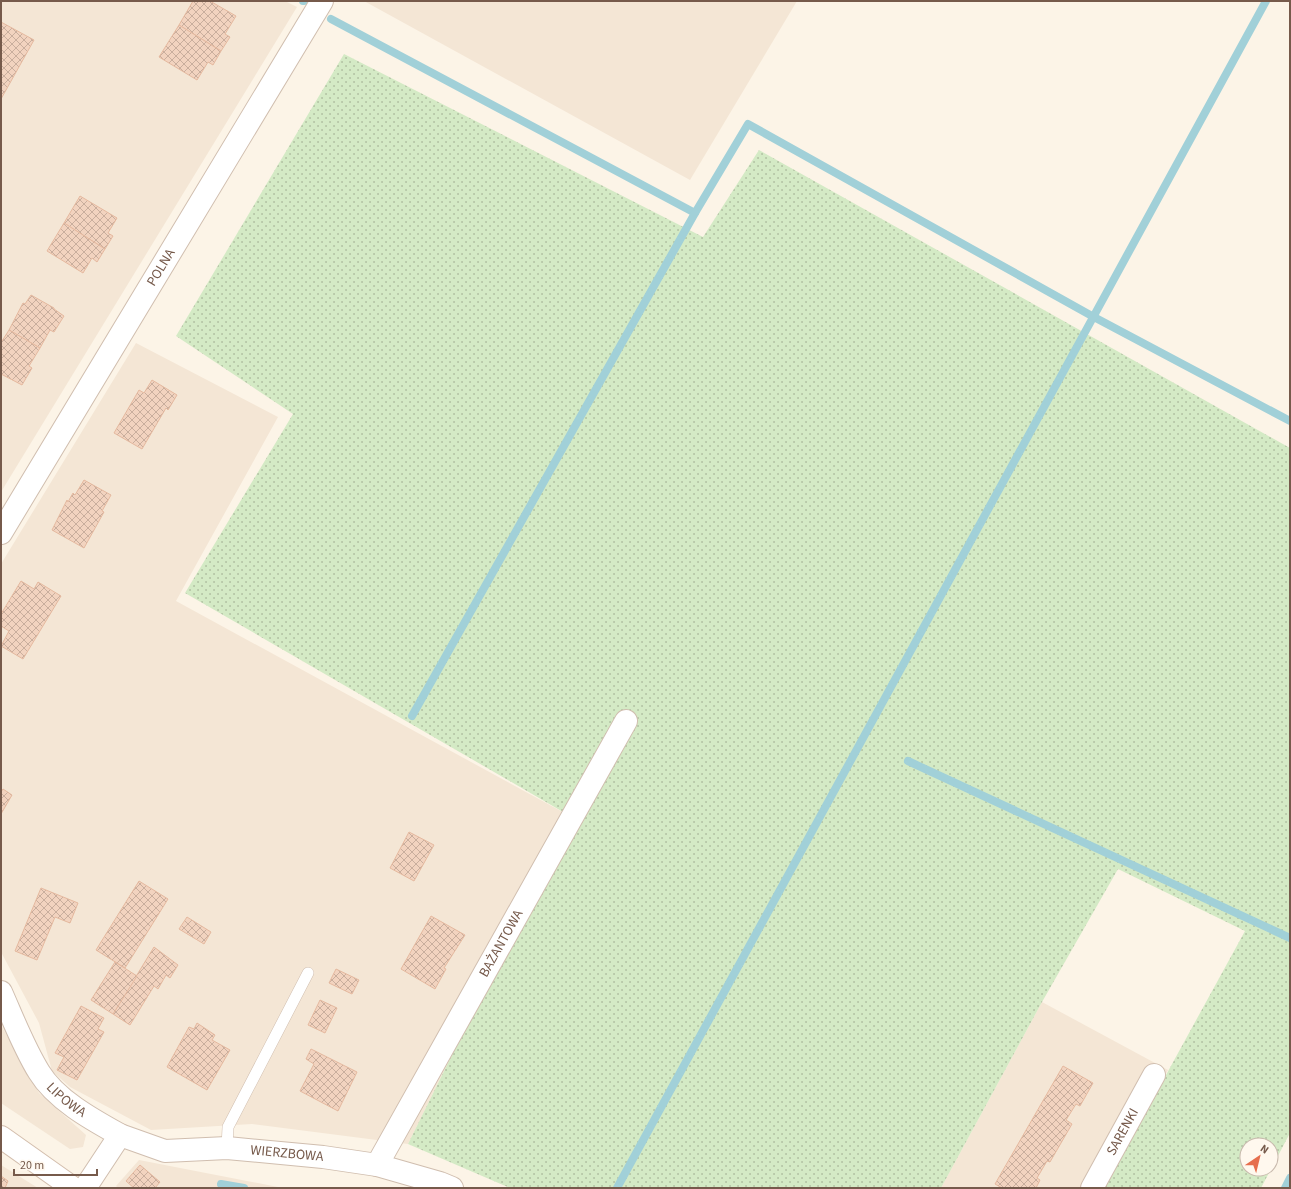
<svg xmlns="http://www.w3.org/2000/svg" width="1291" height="1189" viewBox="0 0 1291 1189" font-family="'Source Sans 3',sans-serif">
<defs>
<pattern id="grass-dots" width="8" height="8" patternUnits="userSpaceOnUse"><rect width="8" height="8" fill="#d4eac5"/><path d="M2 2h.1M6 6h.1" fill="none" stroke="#b1c1a2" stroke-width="1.8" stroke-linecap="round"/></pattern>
<pattern id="building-cross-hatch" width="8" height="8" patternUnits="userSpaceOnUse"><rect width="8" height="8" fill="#f2d3bf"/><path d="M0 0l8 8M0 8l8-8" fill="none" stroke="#c9ae9d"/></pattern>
</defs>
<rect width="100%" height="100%" fill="#fcf4e7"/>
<g fill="#f4e6d5">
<path d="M1,1H285L297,7L1,492Z"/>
<path d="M364,1H797L690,180Z"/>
<path d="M136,343L278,417L176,601L570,816L408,1144L252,1124L151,1130L70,1087L52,1071L39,1023L1,952V564Z"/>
<path d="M1042,1002L1168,1070L1104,1188H941Z"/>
<path d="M1,1025L39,1093L86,1135L83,1147L70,1149L1,1103Z"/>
<path d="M139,1160L283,1188H118L116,1186Z"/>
<path d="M1,1165L38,1188H1Z"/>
</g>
<path fill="url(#grass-dots)" d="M344,54L703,237L759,150L1290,448V1133L1271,1169V1145H1247V1169H1271L1261,1188H1104L1245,931L1118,869L1042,1002L941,1188H510L408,1144L570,816L185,593L293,414L176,336Z"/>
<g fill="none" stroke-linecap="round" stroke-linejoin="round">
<g stroke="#a1d0d8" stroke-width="8">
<path d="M303,1H304"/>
<path d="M331,19L695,213L748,124L1092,316L1290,421"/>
<path d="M412,716L695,213"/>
<path d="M908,761L1290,938"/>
<path d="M221,1184L244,1188"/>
<path d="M617,1188L1266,1"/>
<path d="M1285,1188L1290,1178"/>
</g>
</g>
<g fill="url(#building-cross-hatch)" stroke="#e5b99f">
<path d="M193,1H210L236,16L225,34L230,37L221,51L179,25Z"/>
<path d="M1,22L34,40L1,99Z"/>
<path d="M179,25L221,51L213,65L208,62L197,80L159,57Z"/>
<path d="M80,196L117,218L108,233L113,236L105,249L64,223Z"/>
<path d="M64,223L105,249L97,262L92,258L83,273L47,251Z"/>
<path d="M31,295L54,308V309L64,316L54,332L50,330L40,348L9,330L23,303L25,304Z"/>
<path d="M9,330L40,348L29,366L32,368L22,385L1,374V340L2,341Z"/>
<path d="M152,380L177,395L168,410L166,408L142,449L114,433L139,390L144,393Z"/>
<path d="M84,480L111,495L102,511L104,512L84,548L52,530L67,500L68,502L73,493L75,495Z"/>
<path d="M21,581L34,589L38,582L61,596L23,659L1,646L9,631L1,626V614Z"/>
<path d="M3,789L12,795L1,814V792Z"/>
<path d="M409,832L434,845L414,881L390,868Z"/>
<path d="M139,881L168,899L125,968L96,950Z"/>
<path d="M41,888L78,903L70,923L55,917L37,960L15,951Z"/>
<path d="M431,916L465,935L444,968L446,969L435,989L401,969Z"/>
<path d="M187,917L211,932L204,944L179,929Z"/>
<path d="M154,947L178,965L170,978L166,975L158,989L154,986L130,1025L113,1014Z"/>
<path d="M115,962L137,976L113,1014L91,1000Z"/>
<path d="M336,969L359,980L352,994L329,983Z"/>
<path d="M320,1000L337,1008L325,1033L308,1025Z"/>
<path d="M81,1006L104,1018L98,1029L104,1032L77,1080L57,1070L64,1057L55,1053Z"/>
<path d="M197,1023L215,1035L212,1040L230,1050L207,1090L167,1067L189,1027L194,1029Z"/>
<path d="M311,1049L357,1072L338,1111L300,1091L314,1064L306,1059Z"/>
<path d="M1063,1066L1093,1083L1080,1106L1076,1104L1066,1120L1072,1124L1050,1162L1047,1161L1037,1178L1040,1180L1036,1188H1002L995,1184Z"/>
<path d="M140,1165L160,1182L155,1188H134L126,1181Z"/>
<path d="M1,1176L8,1181L5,1188H1Z"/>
</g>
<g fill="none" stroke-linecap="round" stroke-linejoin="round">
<defs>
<path id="service" d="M227,1148L228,1127L308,973"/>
<g id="minor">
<path id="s1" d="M1,533L322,1"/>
<path id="s2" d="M1,992C13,1019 24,1048 39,1072C56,1100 93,1120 120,1135L85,1188"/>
<path id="s3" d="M120,1135L165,1151L227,1148L323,1157L377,1165L440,1183L452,1188"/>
<path id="s4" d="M377,1165L626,721"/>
<path id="s5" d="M1092,1188L1154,1075"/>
</g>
<path id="secondary" d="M1,1137L73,1188"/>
</defs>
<use href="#service" stroke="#d0beaf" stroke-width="12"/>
<use href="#minor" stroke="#d0beaf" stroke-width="24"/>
<use href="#secondary" stroke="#d3bead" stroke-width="24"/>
<use href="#service" stroke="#fff" stroke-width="11"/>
<use href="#minor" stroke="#fff" stroke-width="22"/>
<use href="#secondary" stroke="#fff" stroke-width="22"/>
</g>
<g text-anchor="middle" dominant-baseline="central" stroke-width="3" stroke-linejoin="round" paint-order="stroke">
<g font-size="14" fill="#765a4b" stroke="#fff8ee">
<text stroke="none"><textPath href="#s1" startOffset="310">POLNA</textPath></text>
<text stroke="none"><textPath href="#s4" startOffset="254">BAŻANTOWA</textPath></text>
<text stroke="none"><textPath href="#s2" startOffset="128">LIPOWA</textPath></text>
<text stroke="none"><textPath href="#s5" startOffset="64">SARENKI</textPath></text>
<text stroke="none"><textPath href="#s3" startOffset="170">WIERZBOWA</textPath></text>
</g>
</g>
<rect width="1291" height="1189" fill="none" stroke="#765a4b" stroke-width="4"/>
<g transform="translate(1259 1157) rotate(35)"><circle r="19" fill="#fff8ee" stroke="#c8b9ad"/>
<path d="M0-3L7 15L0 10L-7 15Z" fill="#e66e4d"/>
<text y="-6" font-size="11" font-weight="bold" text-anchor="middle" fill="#765a4b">N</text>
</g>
<path d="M14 1169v6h83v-6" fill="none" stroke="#765a4b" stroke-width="2"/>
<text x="20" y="1169" font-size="12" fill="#765a4b" stroke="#fff8ee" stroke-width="3" paint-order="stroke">20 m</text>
</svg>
